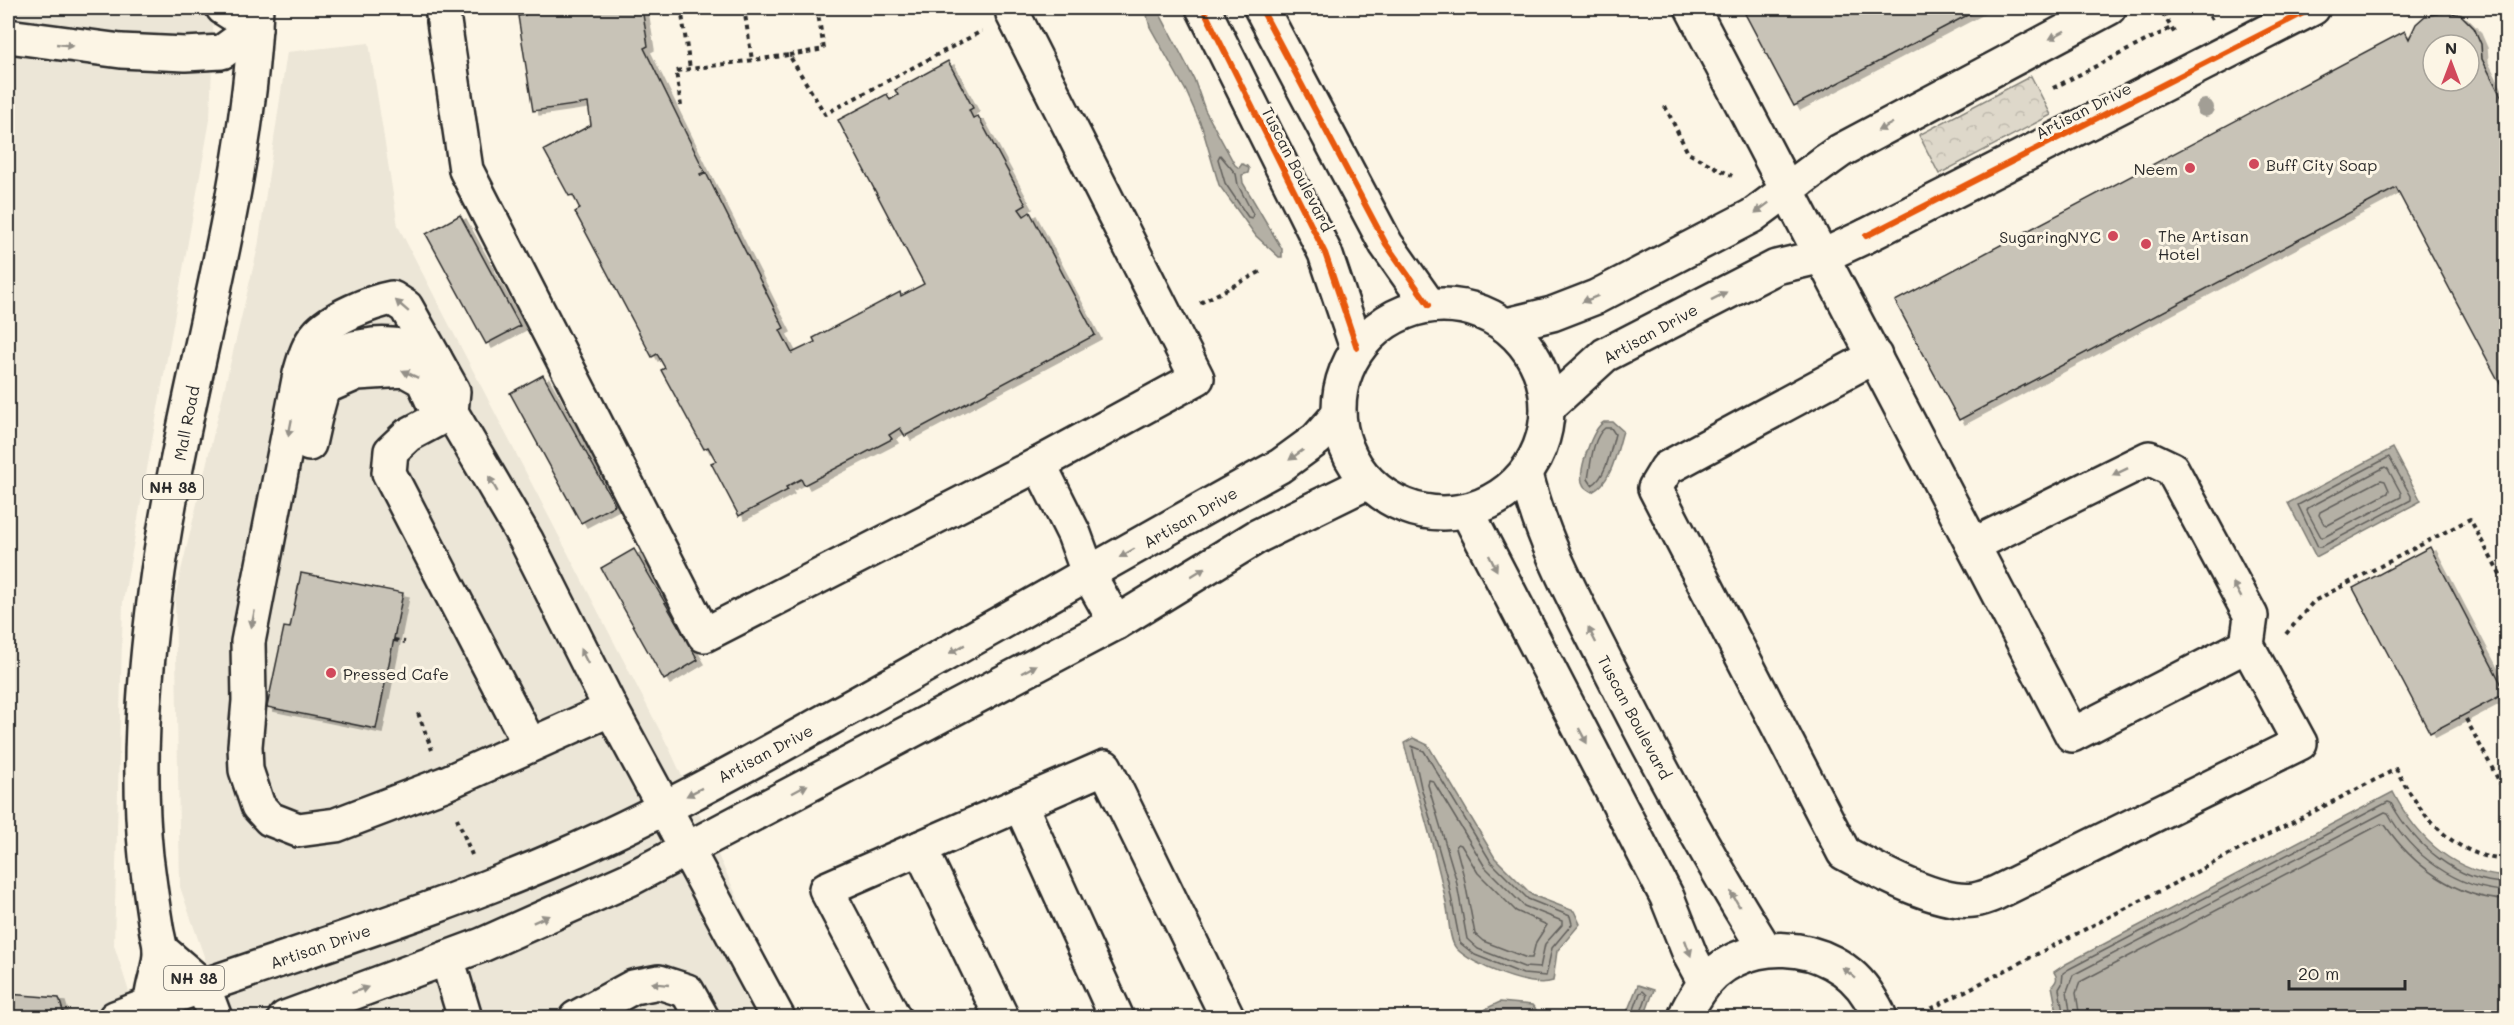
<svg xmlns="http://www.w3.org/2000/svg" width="2514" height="1025" viewBox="0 0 2514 1025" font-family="Mali,sans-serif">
<defs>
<pattern id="park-crowns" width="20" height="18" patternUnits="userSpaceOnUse" patternTransform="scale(1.5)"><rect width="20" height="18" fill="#ded8ca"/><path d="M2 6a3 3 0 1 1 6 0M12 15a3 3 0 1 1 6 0" fill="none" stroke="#bfbaae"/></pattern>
<filter id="shadow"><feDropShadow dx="6" dy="4" stdDeviation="0" flood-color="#0004"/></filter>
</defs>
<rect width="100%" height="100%" fill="#fcf5e5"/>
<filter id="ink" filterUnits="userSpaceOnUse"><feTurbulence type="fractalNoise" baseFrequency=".0167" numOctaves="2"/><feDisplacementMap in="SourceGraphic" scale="12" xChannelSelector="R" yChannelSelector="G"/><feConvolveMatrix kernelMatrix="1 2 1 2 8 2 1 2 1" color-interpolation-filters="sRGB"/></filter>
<g filter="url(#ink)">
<g fill="#ece6d7">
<path d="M8,8H214L210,120L123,602L114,945L137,1017H8Z"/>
<path d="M369,43L398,226L670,750L792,1017H225L180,887L175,596L258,247L287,52Z"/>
</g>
<path fill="url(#park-crowns)" stroke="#84827a" stroke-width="1.5" d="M2031,76L2051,115L1939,174L1919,135Z"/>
<g fill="#b4b0a5" stroke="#7d7b74" stroke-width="1.5">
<path d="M1145,8H1159V12L1194,79L1205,110L1235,165L1239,168L1242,164L1247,166L1249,169L1248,173L1242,175L1243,183L1282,249V257H1279L1256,236L1219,185L1202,127L1186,91L1150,27Z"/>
<path d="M1604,422H1613L1623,431C1617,450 1612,483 1592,492C1587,489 1584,488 1582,482C1579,469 1592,429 1604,422Z"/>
<path d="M2393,448L2421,501L2316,557L2288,503Z"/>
<path d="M1413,738L1428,745L1495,858L1532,895L1574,911L1580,924L1557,951L1553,981C1531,989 1471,965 1456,948C1449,940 1449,918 1447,908C1437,852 1418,798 1404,743Z"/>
<path d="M2393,792C2417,839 2452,872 2506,877V1017H2058L2052,986C2057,981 2058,978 2054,972L2066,964Z"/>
<path d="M1638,985L1654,990L1644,1017H1625Z"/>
<path d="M1500,1002L1532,1005L1542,1017H1478L1487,1008Z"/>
</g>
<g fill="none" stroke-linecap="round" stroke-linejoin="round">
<g stroke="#62605c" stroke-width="1.5">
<path d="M1220,155L1236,174L1238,185L1253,214L1252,218L1248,217L1225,183L1218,159Z"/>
<path d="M1605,428H1611L1615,434C1611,449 1606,478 1592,485L1588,479C1591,464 1592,438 1605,428Z"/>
<path d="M2389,457L2411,496V500L2321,547H2318L2298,505Z"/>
<path d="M2385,467L2388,469L2401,493V497L2324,537H2321L2307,511L2308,508Z"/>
<path d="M2381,480L2385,481L2389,490L2388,493L2328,525L2324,524L2319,515L2320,512Z"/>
<path d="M1412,746L1424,751L1491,862L1528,899L1570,916L1572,924L1552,948L1546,976L1523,974L1475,955L1460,943L1448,881L1421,787Z"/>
<path d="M1429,780L1433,781L1485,867L1524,906L1562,921V925L1545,944L1540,968L1524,967L1478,949L1467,939L1456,879L1428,785Z"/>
<path d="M1458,844L1461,845L1478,873L1516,911L1547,925L1536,942L1532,958H1527L1483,941L1475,934L1464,877L1456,847Z"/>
<path d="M1631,1018L1640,993L1643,991L1647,995L1639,1018"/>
<path d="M2064,1018L2059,989L2062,984L2063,973L2069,969L2388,802L2391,803C2414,845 2457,882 2506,883"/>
<path d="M2071,1018L2067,991L2073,975L2385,812L2388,813C2411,855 2457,889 2506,891"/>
<path d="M2080,1018L2076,993L2080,982L2381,824L2385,825C2412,865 2456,898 2506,900"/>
</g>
</g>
<g fill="#c8c3b7" stroke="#2b2b2b" stroke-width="1.5" fill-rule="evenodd" filter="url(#shadow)">
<path d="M524,8H642L648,46L644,48L705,172L700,174L701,176L706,173L784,328L780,330L792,353L815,342L813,338L900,292L901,296L924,284L838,120L887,94L890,100L898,95L895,90L948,61L973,108L969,110L973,118L978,116L1026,205L1019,209L1024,216L1030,212L1095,335L905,436L900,428L889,435L892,439L804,485L801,479L786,487L788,490L739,516L711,463L716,461L708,447L704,449L661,370L665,368L657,354L652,357L575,212L580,209L573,195L569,196L544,150L591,125L588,103L533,111L518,16L525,15Z"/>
<path d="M1742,8H1981L1794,106Z"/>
<path d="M2447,12L2461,15L2474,28L2481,44L2482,59L2506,106V395L2396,188L1959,420L1895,301L2405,31L2409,39L2416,24L2425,16ZM2433,45H2469V81H2433Z"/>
<path d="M460,215L520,326L486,344L426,234Z"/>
<path d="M543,375L615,505L581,523L510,393Z"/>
<path d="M2430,547L2506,693L2430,733L2353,588Z"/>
<path d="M634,549L698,660L664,680L601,568Z"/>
<path d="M301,573L403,593L376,729L267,707L284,627L290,628Z"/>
<path d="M8,994L59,998L65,1018H8Z"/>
</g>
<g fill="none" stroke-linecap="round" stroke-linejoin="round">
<defs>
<g id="minor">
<path d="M442,8L466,170L704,635L1039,464"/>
<path d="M1012,8L1013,14L1197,378L1039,464L1074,534L1089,575L1116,623"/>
<path d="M1692,8L2072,735L2247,645"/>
<path d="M8,36L121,51L185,54L222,52L255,28L223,8"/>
<path d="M1826,161L1840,151L2109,8"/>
<path d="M1866,236L2313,8"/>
<path d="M1875,356L1667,468L1655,488L1844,853C1876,870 1938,905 1974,900C1981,899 1989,896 1996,893L2300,743L2247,645L2251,616L2172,469L2149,458L1973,545"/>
<path d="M325,387L357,373L405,370L423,380L432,400L447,409"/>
<path d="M451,412L408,435L391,451L389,473L530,745"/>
<path d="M309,444C314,422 324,366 342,353C351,347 362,347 373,345C397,343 413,348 435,359"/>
<path d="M611,709L526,540L451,412L453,391L406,307L392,298C371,302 331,318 317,335C307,346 304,361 300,374L248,642L249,701L245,746L246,770L258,806L270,819L298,830L336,825L444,784L611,709L778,1018"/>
<path d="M1020,804L1117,1018"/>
<path d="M920,848L1002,1018"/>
<path d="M447,958L465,1018"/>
<path d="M115,1018L149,1005"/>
<path d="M576,1018L633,987L659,982L687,991L702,1018"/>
<path d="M894,1018L826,889L1105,767L1228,1018"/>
</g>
<g id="major">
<path d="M1203,8L1325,253L1357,348"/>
<path d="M1261,8L1386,244L1429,305"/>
<circle cx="1443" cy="409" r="104"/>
<path d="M1507,325L1552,314L1596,297L1752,216L1826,161"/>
<path d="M1548,407L1605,355L1776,267L1823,256L1866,236"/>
<path d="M1526,474C1543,544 1576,602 1608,666C1657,763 1708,858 1765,949"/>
<path d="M1467,511L1667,897L1691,957L1705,983"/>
<path d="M160,949L203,986L215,1018"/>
<path d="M149,1005C288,955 430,914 565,855C655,816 742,767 829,719C980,636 1129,549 1280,466L1317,439L1338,415"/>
<path d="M153,1018C146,993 162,971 160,947C159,940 157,934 156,927C152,903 149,879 146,856C137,769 144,681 155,594C180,398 247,206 256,8"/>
<path d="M285,1018L482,945L630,879L1116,623L1258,536L1368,482"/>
<path d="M1685,1018C1687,1009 1693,1001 1698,993C1736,932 1833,937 1869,997C1873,1004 1878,1010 1880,1018"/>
</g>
</defs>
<use href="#minor" stroke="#2b2b2b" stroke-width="38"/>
<use href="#major" stroke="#2b2b2b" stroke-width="38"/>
<g stroke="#2b2b2b" stroke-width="4" stroke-dasharray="4.5 4.5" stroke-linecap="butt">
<path d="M681,8L690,69"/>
<path d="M744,8L752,60"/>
<path d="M2166,8L2161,10L2176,36"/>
<path d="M2205,8L2212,20"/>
<path d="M789,55L824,49L817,8"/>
<path d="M2053,88L2171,28"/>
<path d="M681,106L676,71L789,55L825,114L982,31"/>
<path d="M1665,106L1688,153L1732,176"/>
<path d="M1200,303L1260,272"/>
<path d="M2286,634L2314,601L2470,519L2506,586"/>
<path d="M394,640L405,642"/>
<path d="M418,713L432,750"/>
<path d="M2466,719L2506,794"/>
<path d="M457,818L472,855"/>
<path d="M1915,1017L2396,769C2421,815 2450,855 2506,860"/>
</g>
<use href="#minor" stroke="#fcf5e5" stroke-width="33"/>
<use href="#major" stroke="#fcf5e5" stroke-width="33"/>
<defs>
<g id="cycleway">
<path d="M1203,8L1325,253L1357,348"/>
<path d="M1261,8L1386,244L1429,305"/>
<path d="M1866,236L2313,8"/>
</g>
</defs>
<use href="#cycleway" stroke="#fcf5e5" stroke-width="10"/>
<use href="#cycleway" stroke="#e8590c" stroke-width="6"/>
</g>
<circle fill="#a29e95" cx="2205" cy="108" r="9"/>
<defs><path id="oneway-solid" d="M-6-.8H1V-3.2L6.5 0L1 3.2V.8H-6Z" transform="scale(1.5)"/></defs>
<g fill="#949088">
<use href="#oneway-solid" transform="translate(2057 35) rotate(152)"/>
<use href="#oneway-solid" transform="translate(65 45) rotate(6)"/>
<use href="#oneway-solid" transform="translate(1885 127) rotate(152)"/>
<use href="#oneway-solid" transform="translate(1762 208) rotate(143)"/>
<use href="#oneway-solid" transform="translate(1719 296) rotate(-27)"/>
<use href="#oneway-solid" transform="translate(1590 299) rotate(158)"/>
<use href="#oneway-solid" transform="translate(402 306) rotate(-139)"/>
<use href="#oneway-solid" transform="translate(410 374) rotate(-155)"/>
<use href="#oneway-solid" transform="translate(290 428) rotate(101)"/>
<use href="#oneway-solid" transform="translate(1296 455) rotate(144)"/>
<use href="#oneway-solid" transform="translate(2120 472) rotate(154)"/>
<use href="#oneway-solid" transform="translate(493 484) rotate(-120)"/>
<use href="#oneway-solid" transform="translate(1127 553) rotate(150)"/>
<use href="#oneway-solid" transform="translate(1493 563) rotate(63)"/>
<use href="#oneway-solid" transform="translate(1198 572) rotate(-32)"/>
<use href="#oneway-solid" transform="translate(2237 590) rotate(-119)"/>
<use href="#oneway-solid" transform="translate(253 619) rotate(101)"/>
<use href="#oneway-solid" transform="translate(1592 635) rotate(-117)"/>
<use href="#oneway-solid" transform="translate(957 649) rotate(151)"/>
<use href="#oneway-solid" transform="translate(584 656) rotate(-117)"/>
<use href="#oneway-solid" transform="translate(1029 669) rotate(-28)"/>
<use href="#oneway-solid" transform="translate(1583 736) rotate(62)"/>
<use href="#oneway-solid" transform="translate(800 789) rotate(-28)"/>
<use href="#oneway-solid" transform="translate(694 792) rotate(153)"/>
<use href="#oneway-solid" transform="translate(1735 899) rotate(-120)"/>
<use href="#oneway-solid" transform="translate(541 919) rotate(-24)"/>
<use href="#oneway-solid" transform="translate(1688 948) rotate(70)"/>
<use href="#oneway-solid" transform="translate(1849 973) rotate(-141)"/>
<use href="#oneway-solid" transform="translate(660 984) rotate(-174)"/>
<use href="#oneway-solid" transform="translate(360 990) rotate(-20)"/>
</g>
</g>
<g fill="#d1495b" stroke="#fcf5e5" stroke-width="2">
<circle cx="2254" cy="164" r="6"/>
<circle cx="2190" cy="168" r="6"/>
<circle cx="2113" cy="236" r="6"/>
<circle cx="2146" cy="244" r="6"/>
<circle cx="331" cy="673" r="6"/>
</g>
<g text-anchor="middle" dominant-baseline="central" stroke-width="6" stroke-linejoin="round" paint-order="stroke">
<g fill="#fcf5e5" stroke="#6a6863" stroke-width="1.5">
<rect x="143" y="475" width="60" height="24" rx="4.5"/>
<rect x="164" y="966" width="60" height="24" rx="4.5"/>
</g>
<g font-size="15" font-weight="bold" fill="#2b2b2b">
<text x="173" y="487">NH 38</text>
<text x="194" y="978">NH 38</text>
</g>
<g font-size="16" fill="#2b2b2b" stroke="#fcf5e5">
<text transform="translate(2083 110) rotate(-27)">Artisan Drive</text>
<text transform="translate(1298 169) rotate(63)">Tuscan Boulevard</text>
<text transform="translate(1650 333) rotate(-29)">Artisan Drive</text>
<text transform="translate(186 423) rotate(-79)">Mall Road</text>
<text transform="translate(1190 517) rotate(-30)">Artisan Drive</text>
<text transform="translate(1635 717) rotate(62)">Tuscan Boulevard</text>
<text transform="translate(765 753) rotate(-28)">Artisan Drive</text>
<text transform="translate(320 946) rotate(-19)">Artisan Drive</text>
</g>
<g font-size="16" fill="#2b2b2b" stroke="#fcf5e5" text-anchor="start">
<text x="2266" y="164">Buff City Soap</text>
<text x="2178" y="168" text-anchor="end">Neem</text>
<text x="2158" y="235">The Artisan<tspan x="2158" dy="18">Hotel</tspan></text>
<text x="2101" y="236" text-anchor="end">SugaringNYC</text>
<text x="343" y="673">Pressed Cafe</text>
</g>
</g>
<rect width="2514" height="1025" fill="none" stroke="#fcf5e5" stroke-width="30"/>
<rect x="15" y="15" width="2484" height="995" fill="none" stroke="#2b2b2b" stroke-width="2" filter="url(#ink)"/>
<g transform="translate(2451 63)"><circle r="28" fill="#fcf5e5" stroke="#a8a49b" stroke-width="1.5"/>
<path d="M0-4.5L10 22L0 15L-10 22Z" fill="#d1495b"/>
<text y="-9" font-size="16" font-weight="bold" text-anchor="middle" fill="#2b2b2b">N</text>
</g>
<path d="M2289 980v9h116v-9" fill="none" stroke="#2b2b2b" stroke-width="3"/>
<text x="2298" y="980" font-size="18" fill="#2b2b2b" stroke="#fcf5e5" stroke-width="4.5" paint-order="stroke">20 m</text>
</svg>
